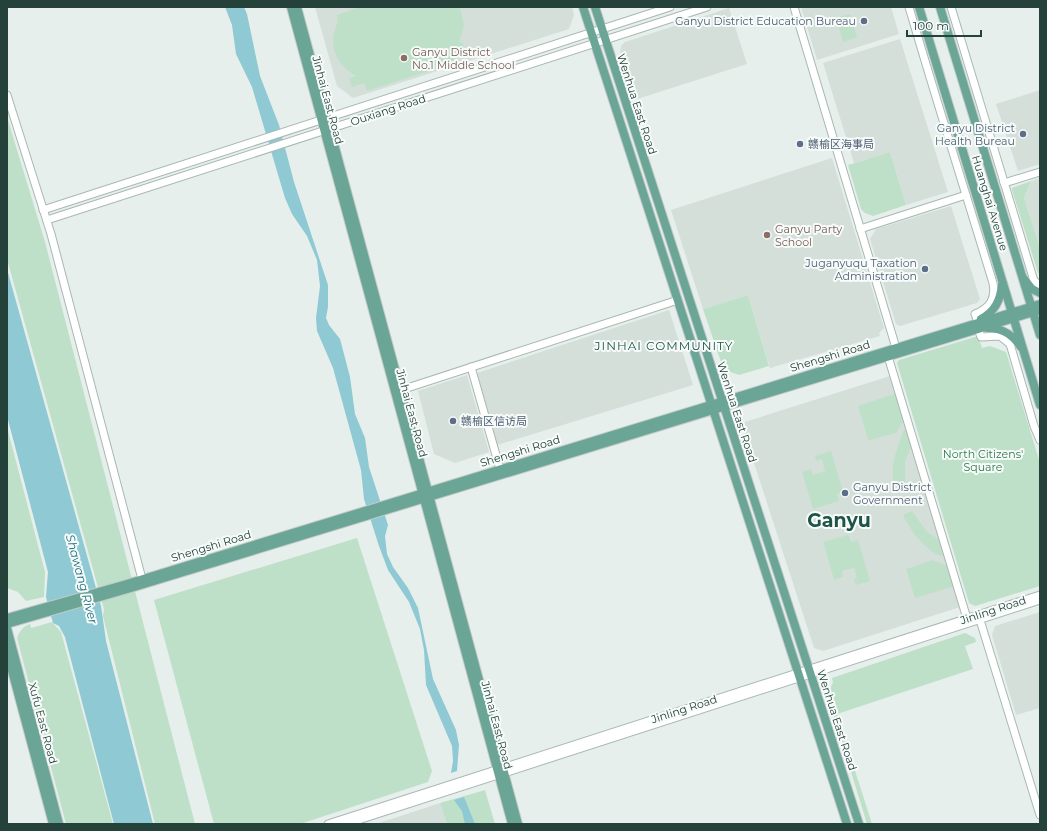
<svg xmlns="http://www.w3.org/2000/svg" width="1047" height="831" viewBox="0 0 1047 831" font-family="Montserrat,'Noto Sans SC',sans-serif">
<rect width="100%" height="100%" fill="#e6efeb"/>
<g fill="#d4dfda">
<path d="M315,7H572L574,15L569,29L353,98L337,86Z"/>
<path d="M801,7H891L899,34L817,60Z"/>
<path d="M729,8L747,64L634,100L620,55L621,46L625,42Z"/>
<path d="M900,39L948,192L906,205L890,152L854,163L823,63Z"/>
<path d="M1040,90V164L1018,171L996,104Z"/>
<path d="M832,158L884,328L879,333L880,336L770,368L748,295L703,309L671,210Z"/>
<path d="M1040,178V248L1024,198L1031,181Z"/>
<path d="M951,206L980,299L977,303L900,326L896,324L870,239L876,229Z"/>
<path d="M669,310L693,385L497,445L477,373Z"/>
<path d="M467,375L489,452L455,463L434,454L418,391Z"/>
<path d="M890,376L960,607L823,651L814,648L743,429L745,422Z"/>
<path d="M1040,612V708L1016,715L992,635L995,626Z"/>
<path d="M440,803L447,824H376Z"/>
</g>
<g fill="#bfe0c8">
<path d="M360,7H460L464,26L459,43L462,42L465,50L455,54L457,62L367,91L364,83L352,87L349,78L356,76C340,67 330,51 334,33C336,25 339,23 337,15Z"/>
<path d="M850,14L857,37L843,42L836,18Z"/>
<path d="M7,117L45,242L195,824H155L103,616L104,609L7,259Z"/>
<path d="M890,152L906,205L873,216L865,213L861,209L848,165Z"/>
<path d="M1031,181L1024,198L1040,248V274L1038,273L1012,190V188Z"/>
<path d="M748,295L769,366L739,375L725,370L722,365L703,309Z"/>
<path d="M978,336L982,348L990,346L1006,352L1040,463V586L975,606L969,603L897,363L899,360Z"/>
<path d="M894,394L897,396L904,420L896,433L870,440L868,439L858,406Z"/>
<path d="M7,427L45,572L44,597L26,601L18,592L7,588Z"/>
<path d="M904,430H907L912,445L905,461V483L896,487C887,475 898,444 904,430Z"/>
<path d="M831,451L843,492L837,494L839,501L813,509L802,472L811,469L813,475L825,471L822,459L816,461L815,456Z"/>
<path d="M912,511L927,532L940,540L944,556C927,554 909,529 903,515Z"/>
<path d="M847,535L849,536L851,542L858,540L870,581L856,585L854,579L857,578L854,568L842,571L843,577L834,580L824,544V542Z"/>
<path d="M357,538L432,771L428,782L300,824H214L154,600Z"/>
<path d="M933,560L948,566L954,585L952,587L915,598L906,569Z"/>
<path d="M52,622L61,632L113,824H66L17,638C19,632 23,626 30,624L31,628Z"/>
<path d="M965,633L975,638L976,642L965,646L973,669L837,714L872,824H867L826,690L830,689L833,682L832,678Z"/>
<path d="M485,790L495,824H447L440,803Z"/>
</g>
<g fill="#8ec9d4">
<path d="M225,7H244L247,14L260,76L279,125L294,182L328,285V307L326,318L329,325L340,339L350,377L355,414L365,438L369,467L388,525L385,536L387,554L393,567L408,588L418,608L433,679L456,730L459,745L457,771L451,773L453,761L452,746L426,685L424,650L420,629L409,602L388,570L379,546L364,499L361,470L333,368L317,331L316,318L320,286L317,260L307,236L292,214L285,198L252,87L236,54L232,25Z"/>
<path d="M7,269L101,606L106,641L153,824H114L65,637L59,626L53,623L46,597L48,572L7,416Z"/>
<path d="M464,797L475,824H465L462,811L454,800Z"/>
</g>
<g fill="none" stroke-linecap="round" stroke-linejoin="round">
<defs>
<g id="minor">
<path d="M794,7L896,348"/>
<path d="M909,7C936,99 965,191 993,283C996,299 990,308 975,314L978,322"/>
<path d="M951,7L1034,281L1040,285"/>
<path d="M7,95L51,234L142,579"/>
<path d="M1004,183L1040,172"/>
<path d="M43,210L670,7"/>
<path d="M47,220L707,7"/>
<path d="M860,229L966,195"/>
<path d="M978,329L981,337L1000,336L1010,344L1034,426L1040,440"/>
<path d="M887,353L968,622"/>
<path d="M471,367L500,469"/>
<path d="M401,390L678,300"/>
<path d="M980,620L1040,815"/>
<path d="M328,824L1040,595"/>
<path d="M346,824L1040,600"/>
</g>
<g id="major">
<path d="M291,7L512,824"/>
<path d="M297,7L518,824"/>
<path d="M583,7L847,824"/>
<path d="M595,7L859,824"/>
<path d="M919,7L1040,405"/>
<path d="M940,7L1040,335"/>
<path d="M1024,279L1032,289L1040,293"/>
<path d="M981,319C995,311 1000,301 1002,285"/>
<path d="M987,328C1002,328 1012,334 1021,347"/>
<path d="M7,618L130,583L1040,304"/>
<path d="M7,624L131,588L1040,310"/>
<path d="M7,628L59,824"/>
<path d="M7,652L53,824"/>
</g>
</defs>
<use href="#minor" stroke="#a8b8b2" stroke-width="9"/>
<use href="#major" stroke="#c2cac8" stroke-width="10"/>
<use href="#minor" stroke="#fff" stroke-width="7"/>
<use href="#major" stroke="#6aa596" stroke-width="8"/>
</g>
<g fill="#5c6f8a" stroke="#f7fbf9" stroke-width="1.5">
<circle cx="864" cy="21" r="4"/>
<circle cx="1023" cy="134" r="4"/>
<circle cx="800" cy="144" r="4"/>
<circle cx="925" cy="269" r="4"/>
<circle cx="453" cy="421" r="4"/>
<circle cx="845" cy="493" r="4"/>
</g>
<g fill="#8d6e63" stroke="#f7fbf9" stroke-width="1.5">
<circle cx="404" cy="58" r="4"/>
<circle cx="767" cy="235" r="4"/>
</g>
<g text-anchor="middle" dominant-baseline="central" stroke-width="4" stroke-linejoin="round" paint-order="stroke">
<g font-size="11" fill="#4e5e75" stroke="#f7fbf9" text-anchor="end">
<text x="856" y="21">Ganyu District Education Bureau</text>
<text x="1015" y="128">Ganyu District<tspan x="1015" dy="13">Health Bureau</tspan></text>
<text x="808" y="144" text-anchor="start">赣榆区海事局</text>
<text x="917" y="263">Juganyuqu Taxation<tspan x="917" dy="13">Administration</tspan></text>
<text x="461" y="421" text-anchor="start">赣榆区信访局</text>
<text x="853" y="487" text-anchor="start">Ganyu District<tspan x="853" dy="13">Government</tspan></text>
</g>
<g font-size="11" fill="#785e54" stroke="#f7fbf9" text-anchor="start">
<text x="412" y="52">Ganyu District<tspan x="412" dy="13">No.1 Middle School</tspan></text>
<text x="775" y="229">Ganyu Party<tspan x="775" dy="13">School</tspan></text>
</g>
<g font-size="11" fill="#24423a" stroke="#f7fbf9">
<text transform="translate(328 100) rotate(75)">Jinhai East Road</text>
<text transform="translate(637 104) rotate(72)">Wenhua East Road</text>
<text transform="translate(388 110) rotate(-18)">Ouxiang Road</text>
<text transform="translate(990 203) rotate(73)">Huanghai Avenue</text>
<text transform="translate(830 356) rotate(-17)">Shengshi Road</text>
<text transform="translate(737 412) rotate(72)">Wenhua East Road</text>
<text transform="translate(412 413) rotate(75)">Jinhai East Road</text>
<text transform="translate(520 451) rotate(-17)">Shengshi Road</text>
<text transform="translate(211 546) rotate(-17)">Shengshi Road</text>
<text transform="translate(993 610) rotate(-18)">Jinling Road</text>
<text transform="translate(684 709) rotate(-18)">Jinling Road</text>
<text transform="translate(837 720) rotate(72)">Wenhua East Road</text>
<text transform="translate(43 723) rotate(75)">Xufu East Road</text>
<text transform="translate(497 725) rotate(75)">Jinhai East Road</text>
</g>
<g font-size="11" fill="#2d7a4b" stroke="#f7fbf9">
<text x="983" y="454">North Citizens'<tspan x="983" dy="13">Square</tspan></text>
</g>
<g font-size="12" letter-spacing="1" fill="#1f5548" stroke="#f7fbf9">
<text x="664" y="345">JINHAI COMMUNITY</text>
</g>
<g font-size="12" font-style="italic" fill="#1c6f80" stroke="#f7fbf9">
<text transform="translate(82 579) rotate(75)">Shawang River</text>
</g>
<g font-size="19" font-weight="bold" fill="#1f5548" stroke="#f7fbf9">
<text x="839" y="520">Ganyu</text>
</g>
</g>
<rect width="1047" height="831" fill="none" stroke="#24423a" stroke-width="16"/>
<path d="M907 30v6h74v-6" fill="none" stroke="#24423a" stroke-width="2"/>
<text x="913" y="30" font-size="12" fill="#24423a" stroke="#f7fbf9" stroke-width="3" paint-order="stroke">100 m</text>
</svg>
